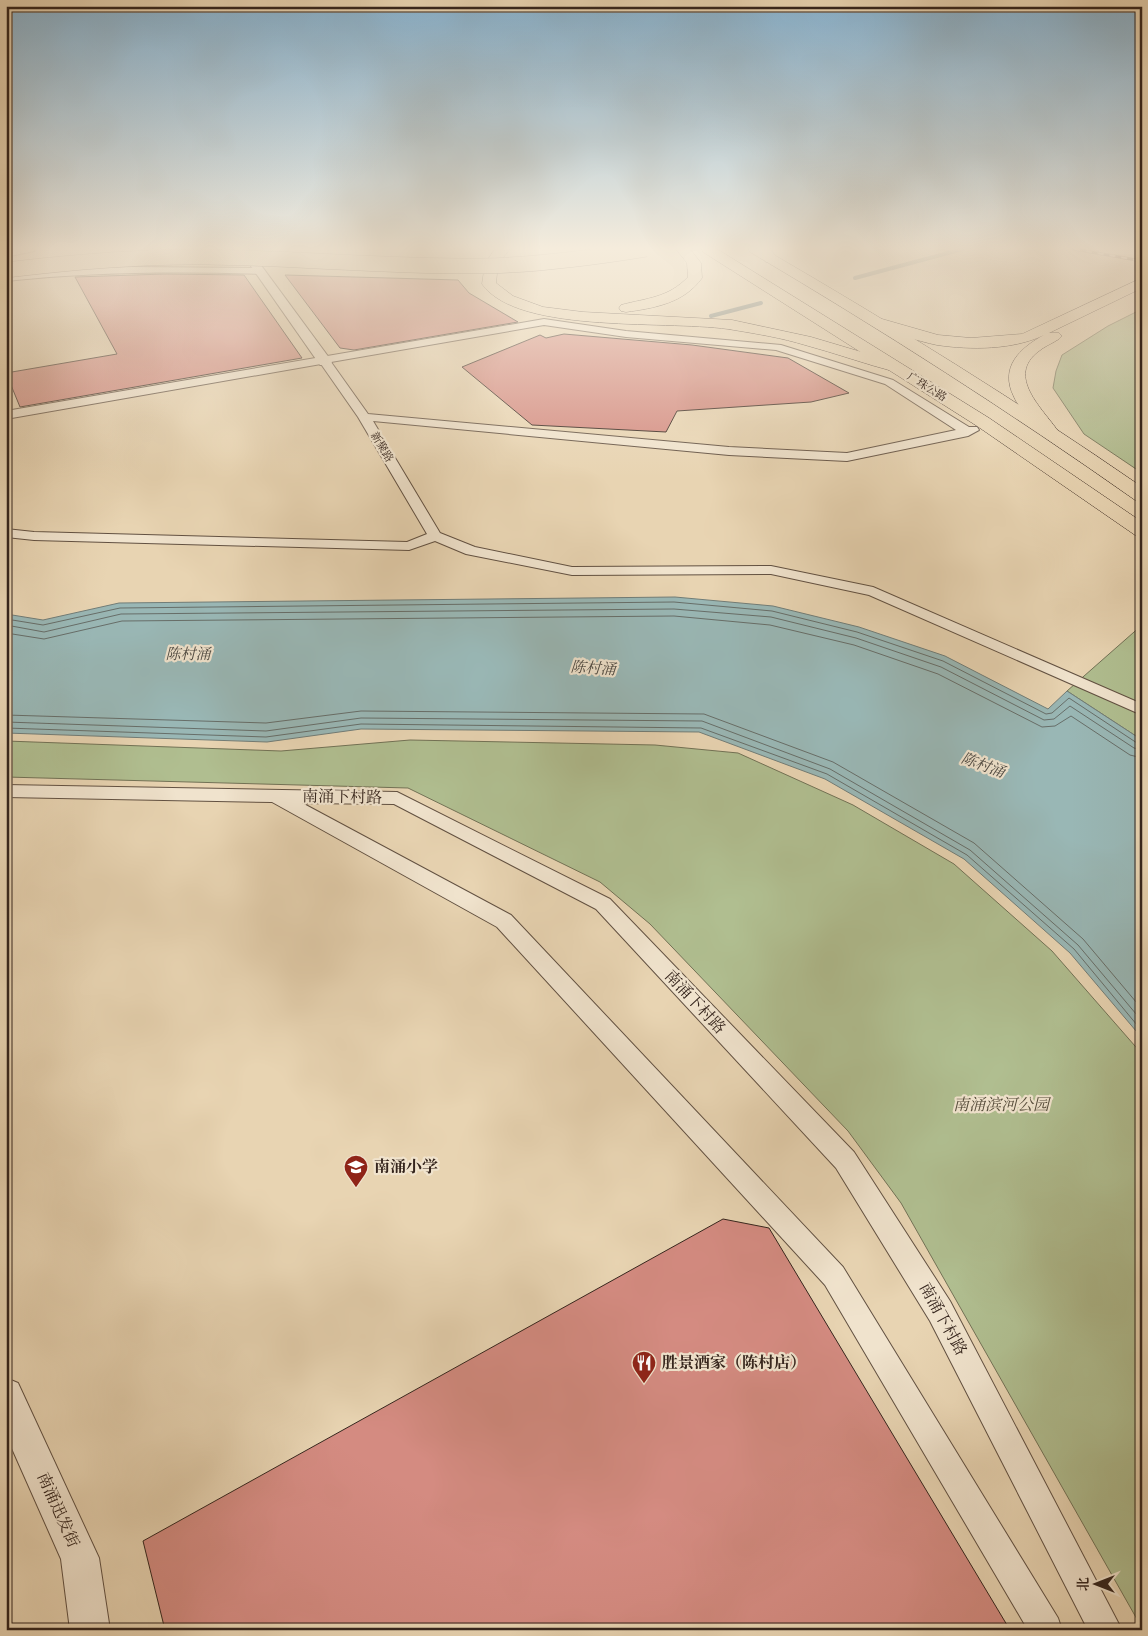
<svg xmlns="http://www.w3.org/2000/svg" width="1148" height="1636" viewBox="0 0 1148 1636" font-family="Alegreya,'Noto Serif SC',serif">
<rect width="100%" height="100%" fill="#e8d4b2"/>
<filter id="stains"><feTurbulence type="fractalNoise" baseFrequency=".004" numOctaves="4"/><feColorMatrix values="0 0 0 0 .2 0 0 0 0 .09 0 0 0 0 .02 0 0 0 .5 -.17"/></filter>
<radialGradient id="worn" r=".72"><stop offset=".6" stop-color="#630" stop-opacity="0"/><stop offset="1" stop-color="#630" stop-opacity=".3"/></radialGradient>
<g fill="#b0be90" stroke="#727256">
<path d="M1142,309V473L1084,434L1053,388L1056,371L1062,355L1108,326Z"/>
<path d="M1142,625V740L1067,691Z"/>
<path d="M410,740L655,745L738,753L853,805L954,864L1052,951L1142,1054V1628L901,1203L848,1131L650,924L600,882L408,788L6,777V741L281,751Z"/>
</g>
<path fill="#99b7b5" stroke="#717d78" d="M675,597L773,606L859,627L945,656L1048,709L1067,691L1142,740V1038L1070,953L964,859L825,779L699,732L361,729L267,742L6,733V614L43,620L119,603Z"/>
<g fill="none" stroke-linecap="round" stroke-linejoin="round">
<g stroke="#676e69" stroke-width="1">
<path d="M6,619L43,625L120,608L674,602L772,611L857,632L943,661L1046,714L1052,713L1069,698L1137,743L1142,744"/>
<path d="M6,625L44,632L121,614L674,609L771,617L856,638L941,667L1044,720L1054,719L1070,706L1134,748L1142,750"/>
<path d="M6,633L44,639L122,621L674,616L770,625L854,645L938,674L1042,727L1055,726L1071,716L1130,755L1142,758"/>
<path d="M6,715L266,723L361,711L704,714L833,762L974,843L1083,939L1142,1009"/>
<path d="M6,722L266,731L361,718L702,721L830,769L970,850L1078,945L1142,1021"/>
<path d="M6,728L266,737L361,724L701,728L827,774L967,855L1074,949L1142,1031"/>
</g>
<g stroke="#717d78" stroke-width="4">
<path d="M855,278L963,249"/>
<path d="M711,316L761,303"/>
</g>
</g>
<g fill="#d48b81" stroke="#35251d">
<path d="M165,274L244,275L302,358L20,407L6,373L117,354L75,277Z"/>
<path d="M285,275L458,280L469,293L518,322L354,350L340,348Z"/>
<path d="M564,334L692,345L788,358L849,393L811,402L677,411L666,432L532,425L462,367L540,335L546,338Z"/>
<path d="M723,1219L769,1228L1010,1630H165L143,1541Z"/>
</g>
<g fill="none" stroke-linecap="round" stroke-linejoin="round">
<defs>
<g id="minor">
<path d="M19,249H36L34,251L6,257V251Z"/>
<path d="M133,267L260,268L265,271L260,274C175,271 91,272 6,281V275L70,269Z"/>
<path d="M544,319L626,331L781,345L893,380L969,427H977L979,430L968,436L847,461L729,455L373,421L440,533L475,547L572,567L771,566L873,587L1142,704V715L869,595L771,574L572,575L466,554L435,541L409,550L34,540L6,537V529L34,532L407,542L427,534L358,417L321,364L6,419V411ZM544,325L626,337L776,350L885,384L956,430L847,453L729,447L368,414L331,362Z"/>
<path d="M6,785L397,792L610,899L854,1152L950,1301L1122,1630H1088L930,1321L836,1168L596,909L394,804L302,803L511,915L843,1267L1058,1618L1062,1630H1028L825,1285L497,927L272,802L6,797Z"/>
</g>
<g id="tertiary">
<path d="M239,249H249L330,359L332,362L330,365H320Z"/>
<path d="M6,1378L18,1383L99,1558L110,1630H70L61,1559L6,1435Z"/>
</g>
<path id="primary" d="M1142,278V288L1049,333H1059L1062,336L1059,339C1053,343 1045,346 1039,351C1005,376 1043,409 1058,431L1055,435L1049,436L1043,435C1034,423 1020,411 1014,397C999,367 1020,348 1044,335C1013,350 971,350 937,345C917,341 896,333 877,327L874,324L877,321L882,319L938,335L971,338L1022,334Z"/>
<g id="trunk">
<path d="M702,249H717L989,418L1142,522V537L1135,535L977,426L703,252Z"/>
<path d="M749,249H764C893,324 1019,402 1142,487V502L1135,500C1010,412 882,330 750,252Z"/>
</g>
<g id="motorway">
<path d="M495,249H510L498,264L496,283L513,296L543,307L583,312L732,320L811,337L902,364L904,367L902,370L896,372C865,364 835,353 805,345C782,338 758,334 734,330C674,319 519,336 482,284L485,264Z"/>
<path d="M676,249H690L701,263L702,278C684,303 655,308 626,312L621,311L619,308L621,305C647,298 668,298 688,277L687,263Z"/>
<path d="M757,249H770L778,259L776,262H766Z"/>
</g>
</defs>
<use href="#minor" stroke="#625142" stroke-width="2"/>
<use href="#tertiary" stroke="#625142" stroke-width="2"/>
<use href="#primary" stroke="#35251d" stroke-width="1"/>
<use href="#trunk" stroke="#35251d" stroke-width="1"/>
<use href="#motorway" stroke="#35251d" stroke-width="1"/>
<use href="#minor" fill="#f0e3cd" fill-rule="evenodd"/>
<use href="#tertiary" fill="#f0e3cd" fill-rule="evenodd"/>
<use href="#primary" fill="#e8d4b2" fill-rule="evenodd"/>
<use href="#trunk" fill="#e8d4b2" fill-rule="evenodd"/>
<use href="#motorway" fill="#e8d4b2" fill-rule="evenodd"/>
<defs>
<path id="rail" d="M1074,249L1142,261"/>
</defs>
<use href="#rail" stroke="#35251d" stroke-width="3"/>
<use href="#rail" stroke="#f0e3cd" stroke-width="2" stroke-dasharray="6" stroke-linecap="butt"/>
<defs>
<path id="motorway-bridge" d="M6,270C72,262 139,256 206,257C297,258 389,267 481,266C537,265 591,258 646,249"/>
</defs>
<use href="#motorway-bridge" stroke="#35251d" stroke-width="16" stroke-linecap="butt"/>
<use href="#motorway-bridge" stroke="#e8d4b2" stroke-width="15"/>
</g>
<linearGradient id="sky" x2="0" y2="1"><stop stop-color="#88b5d4"/><stop offset="0.52" stop-color="#f5ecdc"/><stop offset="1" stop-color="#f5ecdc" stop-opacity="0"/></linearGradient>
<rect width="1148" height="478" fill="url(#sky)"/>
<defs>
<symbol id="school-pin" viewBox="-11 -11 22 30"><path d="M0 17L-7.5 6A9.5 9.5 0 1 1 7.5 6Z" fill="#8f2418" stroke="#f0e3cd"/><path d="M0-5L7-2L0 1L-7-2ZM-4 1L0 2.5L4 1V4Q0 6-4 4Z" fill="#fff"/></symbol>
<symbol id="restaurant-pin" viewBox="-11 -11 22 30"><path d="M0 17L-7.5 6A9.5 9.5 0 1 1 7.5 6Z" fill="#8f2418" stroke="#f0e3cd"/><path d="M-5-6h1v4h1v-4h1v4h1v-4h1v5L-1.5 .5V6h-2V.5L-5-1ZM5-6V6H3V1.5H1.5Q1.5-4 5-6Z" fill="#fff"/></symbol>
</defs>
<g fill-rule="evenodd">
<use href="#school-pin" x="342" y="1153" width="28" height="38"/>
<use href="#restaurant-pin" x="630" y="1349" width="28" height="38"/>
</g>
<g text-anchor="middle" dominant-baseline="central" stroke-width="4.5" stroke-linejoin="round" paint-order="stroke">
<g font-size="11" fill="#35251d" stroke="#f0e3cd">
<text transform="translate(927 387) rotate(32)">广珠公路</text>
<text transform="translate(382 447) rotate(59)">新聚路</text>
</g>
<g font-size="15" font-style="italic" fill="#4e4a43" stroke="#f0e3cd">
<text x="188" y="654">陈村涌</text>
<text transform="translate(593 668) rotate(4)">陈村涌</text>
<text transform="translate(983 765) rotate(20)">陈村涌</text>
</g>
<g font-size="16" fill="#35251d" stroke="#f0e3cd">
<text transform="translate(342 797) rotate(1)">南涌下村路</text>
<text transform="translate(695 1002) rotate(47)">南涌下村路</text>
<text transform="translate(943 1319) rotate(61)">南涌下村路</text>
<text transform="translate(58 1510) rotate(66)">南涌迅发街</text>
</g>
<g font-size="16" font-style="italic" fill="#544b3a" stroke="#f0e3cd">
<text x="1001" y="1105">南涌滨河公园</text>
</g>
<g font-size="16" font-weight="bold" fill="#35251d" stroke="#f0e3cd" text-anchor="start">
<text x="374" y="1167">南涌小学</text>
<text x="662" y="1363">胜景酒家（陈村店）</text>
</g>
</g>
<rect width="1148" height="1636" fill="none" stroke="#e8d4b2" stroke-width="25"/>
<rect x="8" y="8" width="1133" height="1621" fill="none" stroke="#35251d" stroke-width="2.5"/>
<rect x="12" y="12" width="1123" height="1611" fill="none" stroke="#35251d"/>
<g transform="translate(1096 1584) rotate(270)" stroke="#f0e3cd" stroke-width="4" paint-order="stroke">
<path d="M0-4L9 19L0 12L-9 19Z" fill="#35251d"/>
<text y="-8" font-size="14" font-weight="bold" text-anchor="middle" fill="#35251d">北</text>
</g>
<rect width="100%" height="100%" filter="url(#stains)"/>
<rect width="100%" height="100%" fill="url(#worn)"/>
</svg>
